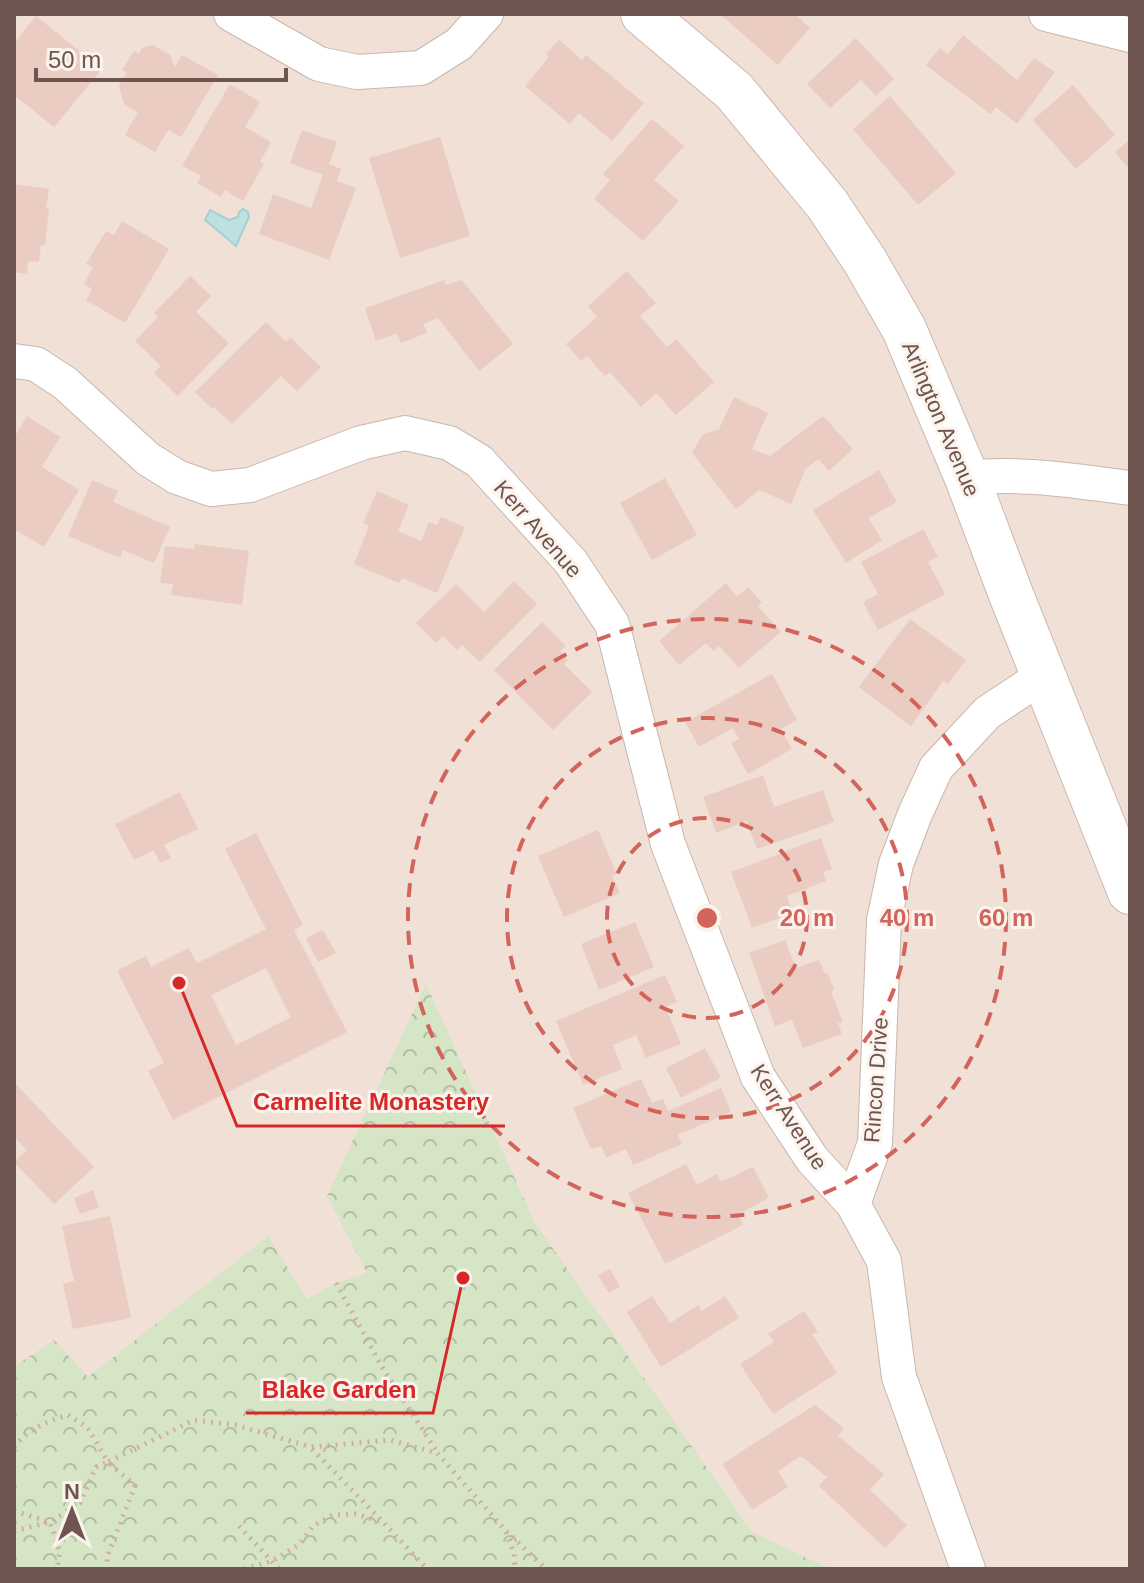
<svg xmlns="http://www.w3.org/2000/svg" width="1144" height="1583" viewBox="0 0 1144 1583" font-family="Helvetica,sans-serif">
<defs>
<pattern id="forest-crowns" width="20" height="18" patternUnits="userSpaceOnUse" patternTransform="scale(2)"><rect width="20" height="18" fill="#d7e5c7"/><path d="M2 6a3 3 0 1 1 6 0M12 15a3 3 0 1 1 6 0" fill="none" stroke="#b3bca4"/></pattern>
</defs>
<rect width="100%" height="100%" fill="#f9efe6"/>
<rect fill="#f0e0d6" x="14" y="14" width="1116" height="1555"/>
<path fill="url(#forest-crowns)" d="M426,984L535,1223L752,1532L830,1569H14V1367L54,1340L88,1377L268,1236L307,1299L336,1283L367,1273L327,1196Z"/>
<path fill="#bee0e0" stroke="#a5d0d0" stroke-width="2" d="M243,209L248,212L249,217L236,246L205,220L210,210L229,220L238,217L239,212Z"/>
<g fill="#ebccc2" fill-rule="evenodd">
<path d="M724,14H795L810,28L778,65L722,16Z"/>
<path d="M36,16L102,69L54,127L14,95V43Z"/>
<path d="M963,35L1017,80L1034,58L1055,72L1017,124L996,107L990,114L926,65L940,48L948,54Z"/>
<path d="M856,38L894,79L876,96L861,80L830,108L807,84Z"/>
<path d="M559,40L582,60L586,55L644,103L612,141L579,113L570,124L525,86L549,57L546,54Z"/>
<path d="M153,45L170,55L175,67L182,55L218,75L181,137L168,130L155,152L125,135L138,112L124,104L119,86L127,72L122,70L134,51L139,54L142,48Z"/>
<path d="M230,84L260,102L245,127L271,142L260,162L264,164L243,201L225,190L221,197L197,183L201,176L182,166Z"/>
<path d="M1073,85L1115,135L1076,169L1033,120Z"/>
<path d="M890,96L956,173L918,205L853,129Z"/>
<path d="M652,119L684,146L654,180L679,201L643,241L594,199L610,180L603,174Z"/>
<path d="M302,130L337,142L329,164L341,169L337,181L356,188L329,260L259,234L273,194L311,208L323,175L290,163Z"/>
<path d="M440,137L470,236L400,258L369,158Z"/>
<path d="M1130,139V170L1115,152Z"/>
<path d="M14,184L49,189L46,208H49L45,245H41L39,262L28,261L27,274L14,272Z"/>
<path d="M122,221L169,249L125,323L86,300L92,289L84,284L93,267L86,264L106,231L114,235Z"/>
<path d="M627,271L656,303L640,316L667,347L676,339L714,382L676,415L656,393L641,407L610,372L605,376L587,356L581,361L566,344L597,317L588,306Z"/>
<path d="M190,276L211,296L196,312L229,343L178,396L154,373L161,366L135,341L158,317L154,313Z"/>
<path d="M444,280L446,285L462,280L513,344L479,371L438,318L423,324L427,333L401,343L397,333L376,341L365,308Z"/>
<path d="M266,322L286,342L290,337L321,367L297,391L281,376L232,424L214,407L212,409L195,392Z"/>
<path d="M734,397L768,413L752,449L770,456L823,416L853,449L829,471L818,459L803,471H805L791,504L759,490L736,509L692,453L703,434L717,430L718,431Z"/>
<path d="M27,416L60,437L42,467L79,490L44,547L14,529V438Z"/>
<path d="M879,470L897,502L868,518L882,540L846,563L813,510Z"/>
<path d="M665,478L697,535L652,560L620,503Z"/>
<path d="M92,480L118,491L113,502L170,527L154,563L123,550L120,558L68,536Z"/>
<path d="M377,491L409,505L398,531L421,541L429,522L437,525L441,517L465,527L437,593L402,578L399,583L354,564L369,526L363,523Z"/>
<path d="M923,529L938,557L928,562L945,594L878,630L863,602L878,594L861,562Z"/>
<path d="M195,544L249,551L242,605L171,595L173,584L160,583L165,546L194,549Z"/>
<path d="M514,581L537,604L480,662L462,645L457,650L443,636L436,643L416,623L456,584L484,612Z"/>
<path d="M726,583L737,597L748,587L762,603L758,606L781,632L739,668L719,646L713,651L706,643L679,665L659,641Z"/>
<path d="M910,619L966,660L948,684L943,681L911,726L859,687Z"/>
<path d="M542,622L566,646L560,651L568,660L564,664L592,692L553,730L494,670Z"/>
<path d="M772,674L797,720L781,729L792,749L748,774L731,743L739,739L733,728L699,747L685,722Z"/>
<path d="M763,775L774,807L823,790L834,822L757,849L746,821L716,833L703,797Z"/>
<path d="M180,792L198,829L164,845L171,858L160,863L154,850L134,860L115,824Z"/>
<path d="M598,830L617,874L612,876L620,893L564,917L538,856Z"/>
<path d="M256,833L303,925L294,930L347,1032L173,1120L148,1071L164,1063L117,971L146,956L151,967L189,948L197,963L266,929L225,849ZM266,968L291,1017L236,1045L211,995Z"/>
<path d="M821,838L832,869L823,872L826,881L787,896L793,913L752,928L731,872Z"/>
<path d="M635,922L654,967L599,990L581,944Z"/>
<path d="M323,930L336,953L318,962L306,938Z"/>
<path d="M785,940L796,968L819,960L825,974L828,973L834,990L831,992L843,1022L838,1023L842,1034L803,1048L792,1020L775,1026L749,953Z"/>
<path d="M665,975L677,1002L665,1007L681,1044L646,1058L636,1035L613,1045L622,1069L583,1085L556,1021Z"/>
<path d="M705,1048L721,1078L681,1098L666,1068Z"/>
<path d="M641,1079L652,1103L663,1099L668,1111L721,1088L731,1112L678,1135L682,1144L633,1165L626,1149L606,1158L601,1146L591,1149L573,1108Z"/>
<path d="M14,1082L94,1167L54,1204L14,1162L27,1150L14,1137Z"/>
<path d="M686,1164L697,1185L717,1174L721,1182L753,1167L769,1198L738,1214L743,1225L665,1264L628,1193Z"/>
<path d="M93,1190L99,1207L80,1214L74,1198Z"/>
<path d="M110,1216L131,1318L73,1329L63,1284L74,1281L62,1226Z"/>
<path d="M610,1269L620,1287L609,1293L598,1275Z"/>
<path d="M652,1296L670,1323L698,1305L702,1311L725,1296L739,1318L661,1367L627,1312Z"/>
<path d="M804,1311L818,1332L812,1334L837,1373L773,1414L740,1364L774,1342L768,1334Z"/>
<path d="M815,1405L844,1428L838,1436L884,1474L870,1490L907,1525L885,1548L819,1486L827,1477L801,1456L778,1471L788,1487L752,1510L722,1464Z"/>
</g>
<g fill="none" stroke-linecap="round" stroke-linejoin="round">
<defs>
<g id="street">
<path d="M231,14L319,64L357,72L421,68L459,44L486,14"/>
<path d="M1046,14L1130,35"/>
<path d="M14,361L36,364L65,383L148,459L177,477L211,489L250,485L361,443L405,433L449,443L479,461L571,562L612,624L668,844L758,1077L812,1159L853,1204L884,1261L899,1377L968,1569"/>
<path d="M967,478C1022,472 1076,481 1130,488"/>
<path d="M853,1204L875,1143L884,920L896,864L915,814L936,768L987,713L1044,675"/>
</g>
<path id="secondary" d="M643,14L734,91L827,204L865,261L904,329L967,478L1012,597L1130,892"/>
</defs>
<use href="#street" stroke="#c9b6ae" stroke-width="36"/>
<use href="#secondary" stroke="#cdb8af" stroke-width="46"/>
<g stroke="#cfafa5" stroke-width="5" stroke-dasharray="2 6" stroke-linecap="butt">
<path d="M336,1283L382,1367L437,1452"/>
<path d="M14,1447C28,1429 47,1421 68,1415L88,1428L108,1462L194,1420L235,1425L311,1447L390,1440L437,1453L505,1530L546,1569"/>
<path d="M312,1449L383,1522"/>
<path d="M14,1511L50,1522L60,1552L57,1569"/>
<path d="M239,1526L279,1569"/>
<path d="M14,1531L50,1522L80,1503L96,1467L108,1462L135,1486L107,1557V1569"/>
<path d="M506,1532L514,1553L515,1569"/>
<path d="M244,1569L272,1561L300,1544L313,1526L333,1515L355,1514L383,1522L427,1569"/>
</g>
<use href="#street" stroke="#fff" stroke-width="34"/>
<use href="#secondary" stroke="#fff" stroke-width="44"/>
</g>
<g fill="none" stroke="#d2645c" stroke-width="4" stroke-dasharray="14 10">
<circle cx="707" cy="918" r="100"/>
<circle cx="707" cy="918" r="200"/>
<circle cx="707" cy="918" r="299"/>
</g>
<g text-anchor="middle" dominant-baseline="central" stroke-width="6" stroke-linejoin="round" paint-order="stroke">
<g font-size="22" fill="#6f554f" stroke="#fcf4ec">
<text transform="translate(941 419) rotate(67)">Arlington Avenue</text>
<text transform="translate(538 529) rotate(49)">Kerr Avenue</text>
<text transform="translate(876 1080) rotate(-86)">Rincon Drive</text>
<text transform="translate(789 1117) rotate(57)">Kerr Avenue</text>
</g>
</g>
<circle cx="707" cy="918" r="12" fill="#d2645c" stroke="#fcf4ec" stroke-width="4"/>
<g font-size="24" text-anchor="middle" font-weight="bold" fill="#d2645c" stroke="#fcf4ec" stroke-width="6" stroke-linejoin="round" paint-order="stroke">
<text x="807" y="926">20 m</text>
<text x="907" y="926">40 m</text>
<text x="1006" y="926">60 m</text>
</g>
<path fill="none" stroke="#d62828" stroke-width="3" d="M179 983L237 1126H505M463 1278L433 1413H246"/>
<g fill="#d62828" stroke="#fcf4ec" stroke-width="3">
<circle cx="179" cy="983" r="8"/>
<circle cx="463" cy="1278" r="8"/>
</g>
<g font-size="24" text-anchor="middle" font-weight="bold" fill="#d62828" stroke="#fcf4ec" stroke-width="6" stroke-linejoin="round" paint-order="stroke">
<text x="371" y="1110">Carmelite Monastery</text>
<text x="339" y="1398">Blake Garden</text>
</g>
<rect width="1144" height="1583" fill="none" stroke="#6f554f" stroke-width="32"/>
<g transform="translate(72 1511)" stroke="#fcf4ec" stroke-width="6" paint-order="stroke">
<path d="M0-6L14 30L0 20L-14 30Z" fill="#6f554f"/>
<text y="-12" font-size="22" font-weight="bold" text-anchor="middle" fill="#6f554f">N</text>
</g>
<path d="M36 68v12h250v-12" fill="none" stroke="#6f554f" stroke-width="4"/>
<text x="48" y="68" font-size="24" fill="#6f554f" stroke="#fcf4ec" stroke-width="6" paint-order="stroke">50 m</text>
</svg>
